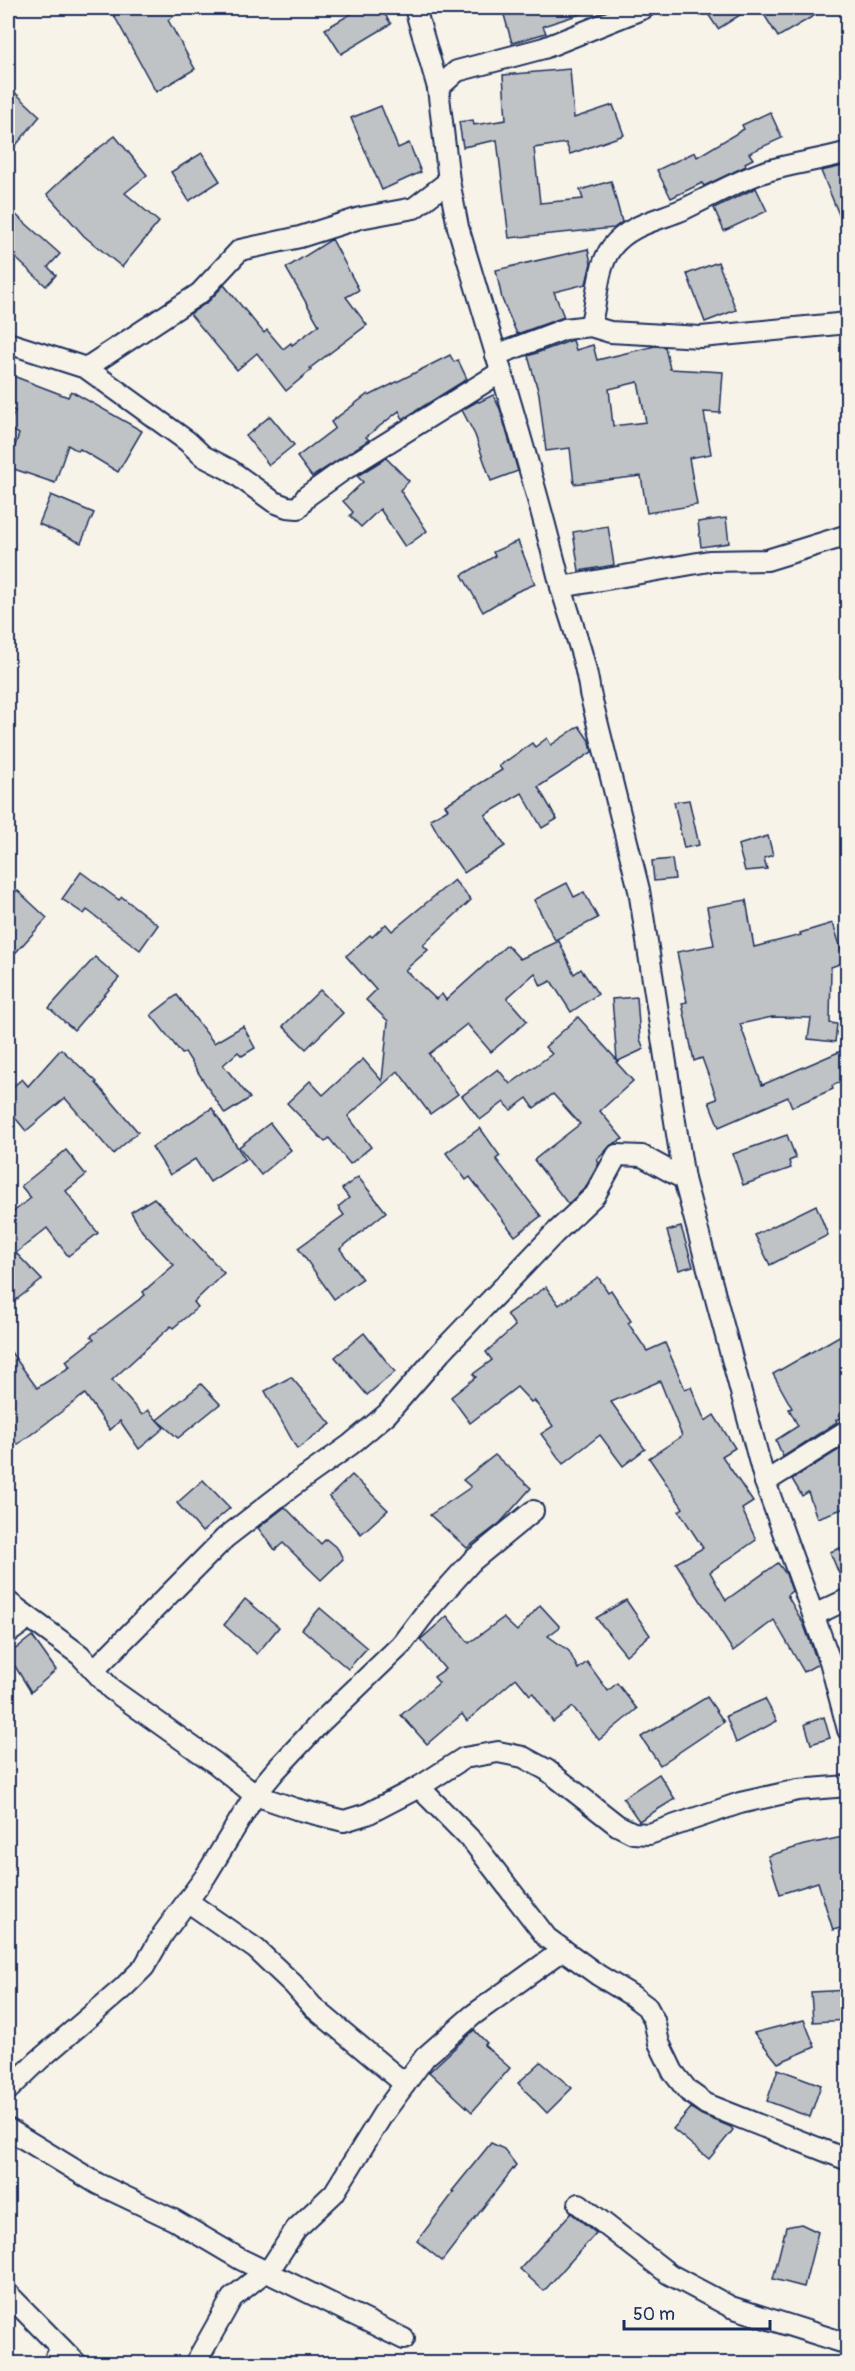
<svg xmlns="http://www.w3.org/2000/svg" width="855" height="2371" viewBox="0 0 855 2371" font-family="Pangolin,sans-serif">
<rect width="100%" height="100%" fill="#f7f3e8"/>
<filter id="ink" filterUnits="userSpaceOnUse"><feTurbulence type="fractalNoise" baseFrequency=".0167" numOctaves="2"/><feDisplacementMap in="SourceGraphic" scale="12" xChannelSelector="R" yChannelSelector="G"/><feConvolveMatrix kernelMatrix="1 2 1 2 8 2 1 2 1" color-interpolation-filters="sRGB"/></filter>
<g filter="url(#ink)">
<g fill="#c0c3c5" stroke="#1b2f5e" stroke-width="1.5" fill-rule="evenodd">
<path d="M110,8H186L168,20L195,69L156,92Z"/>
<path d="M361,8H381L391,24L341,54L325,29Z"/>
<path d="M502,8H589L590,11L543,26L546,33L512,43Z"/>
<path d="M704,8H751L718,29Z"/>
<path d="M760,8H827L778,37Z"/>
<path d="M570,69L574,118L613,105L624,135L570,154L566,143L534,148L540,203L583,199L580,190L611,181L622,222L614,228L509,238L497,140L463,147L459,122L473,120L474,125L506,120L503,75Z"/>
<path d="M8,86L40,116L8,155Z"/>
<path d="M381,106L398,148L409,143L421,172L382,190L351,118Z"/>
<path d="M770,112L782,138L749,153L753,159L745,163L746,166L704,186L702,183L671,198L657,170L695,152L697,157L744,129L742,125Z"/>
<path d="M115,136L147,175L125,193L159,222L122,267L84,236L47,194L83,160Z"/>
<path d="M202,153L220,181L189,201L171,172Z"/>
<path d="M848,165V234H847L821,171Z"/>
<path d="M756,188L767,211L724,231L714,208Z"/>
<path d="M15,214L60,254L48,267L56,275L46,286L8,251V223Z"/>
<path d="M332,239L359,290L346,297L367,325L310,368L311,370L286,391L257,353L237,370L190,314L209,301L224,285L264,333L267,330L283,349L291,343L292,345L319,325L286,268Z"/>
<path d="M588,249L591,263L586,284L554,292L564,317L517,334L502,299L496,270Z"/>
<path d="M718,262L736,310L705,322L687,274Z"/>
<path d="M573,340L576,350L593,345L597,360L655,346L665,347L670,369L723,372L720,413L704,412L711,454L689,458L697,505L647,513L641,476L574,484L570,448L546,451L539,394L528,356ZM638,382L646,422L613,426L609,389Z"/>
<path d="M450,355L454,362L458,360L467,379L403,419L399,411L366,437L369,440L312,477L297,457L335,428L331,422L368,394L369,396Z"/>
<path d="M8,374L68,397L71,391L142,431L118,472L80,449L78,451L68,445L55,483L8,467L19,434L8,427L15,411L8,408Z"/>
<path d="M493,395L500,409L518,471L491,481L475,435L462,410L478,401L479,402Z"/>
<path d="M270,416L294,445L269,465L246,436Z"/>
<path d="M386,458L409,481L400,490L427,531L405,547L380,509L361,527L350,516L353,512L343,501L363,482L357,476Z"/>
<path d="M51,495L94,513L81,543L39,524Z"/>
<path d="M726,518L729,543L701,547L698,522Z"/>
<path d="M608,526L614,565L579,571L573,532Z"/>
<path d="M518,541L535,584L516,592L483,612L462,575L495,556L493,552Z"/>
<path d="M579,726L590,742L592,752L538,787L557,819L542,828L522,793L485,815L505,846L464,873L442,841L430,819L448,809L445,805L502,770L499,766L532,743L535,747L547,738L551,745Z"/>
<path d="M689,800L699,845L684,848L674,802Z"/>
<path d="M768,836L773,855L764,858L767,869L745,871L738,845Z"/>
<path d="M672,859L675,879L654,881L652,861Z"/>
<path d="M81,872L119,900L122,897L158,925L140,950L87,910L84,914L62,899Z"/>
<path d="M454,880L471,900L423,945L428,950L405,970L436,999L442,994L446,1000L507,945L520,959L559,941L574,974L581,969L598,994L571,1012L551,981L541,986L535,973L507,998L527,1021L491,1052L467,1024L429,1054L458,1094L430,1114L398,1071L348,1116L371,1147L350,1164L329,1138L325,1142L287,1103L310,1081L323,1095L363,1059L382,1081L388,1021L366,1000L376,990L346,956L370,935L372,937L386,924L392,931Z"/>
<path d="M567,883L574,897L584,892L598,918L555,940L534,900Z"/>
<path d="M17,890L47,918L8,961V900Z"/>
<path d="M746,900L754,947L801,935L800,933L833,923L845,962L831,967L830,1023L837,1024L835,1042L808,1039L811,1018L772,1017L740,1024L762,1085L848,1048V1078L832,1086L833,1089L792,1107L788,1097L719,1127L709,1102L717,1099L702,1058L694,1061L682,1003L687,1002L677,952L714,945L707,907Z"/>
<path d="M95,957L119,978L74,1030L49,1008Z"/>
<path d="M320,990L343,1013L306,1049L283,1026Z"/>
<path d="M177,995L214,1043L243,1026L255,1048L242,1056L238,1052L223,1065L250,1098L225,1114L185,1052L182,1054L151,1015Z"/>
<path d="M637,997L640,1039L644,1049L616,1062L633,1081L600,1111L623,1139L611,1145L597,1160L599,1163L585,1188L568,1204L534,1160L580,1124L553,1094L534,1108L527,1098L511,1110L504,1102L480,1120L462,1096L498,1069L510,1084L552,1054L545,1047L578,1017L617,1060L612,999Z"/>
<path d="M61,1049L97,1082L96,1083L138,1132L113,1154L65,1098L26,1131L8,1109V1091L22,1079L28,1086Z"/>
<path d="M212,1108L245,1159L210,1182L195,1159L170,1175L152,1147Z"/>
<path d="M270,1123L291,1150L261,1175L239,1147Z"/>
<path d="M480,1128L500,1156L496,1159L541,1216L515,1236L470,1177L466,1180L446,1153Z"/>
<path d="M787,1135L796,1158L789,1161L791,1168L743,1185L733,1154Z"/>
<path d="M66,1150L86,1175L66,1191L98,1233L68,1256L47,1228L16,1253L42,1280L8,1306V1216L31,1198L21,1186Z"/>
<path d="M358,1177L386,1212L340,1249L362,1279L334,1299L298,1248L344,1215L338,1207L349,1198L342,1189Z"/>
<path d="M154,1198L224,1273L194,1302L198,1307L173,1328L171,1326L112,1380L142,1415L148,1410L164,1428L139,1449L120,1421L110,1430L85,1394L17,1445L8,1432V1348L37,1388L70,1367L66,1361L94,1339L91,1336L145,1295L143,1292L174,1265L142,1231L131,1212Z"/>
<path d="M816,1205L828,1235L770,1265L755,1235Z"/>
<path d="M681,1227L693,1266L679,1270L667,1231Z"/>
<path d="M598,1277L608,1292L611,1290L631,1321L628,1323L647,1351L665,1343L685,1389L691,1387L705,1421L714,1415L735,1448L722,1456L753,1502L742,1509L756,1540L710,1572L726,1600L778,1563L786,1574L792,1591L787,1595L804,1625L818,1664L804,1672L774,1620L733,1651L676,1563L703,1548L679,1511L683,1508L649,1458L682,1436L660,1381L611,1402L645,1449L623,1466L600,1435L563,1464L541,1434L553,1426L534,1400L531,1402L517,1387L470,1423L451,1397L476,1377L473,1374L492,1360L486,1352L515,1326L507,1314L546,1287L559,1305Z"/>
<path d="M364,1333L395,1372L367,1395L335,1357Z"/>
<path d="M841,1335L848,1347V1409L839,1414L841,1418L836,1420L837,1422L783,1457L776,1440L798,1426L789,1409L792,1408L773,1374Z"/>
<path d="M291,1377L331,1424L297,1449L265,1391Z"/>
<path d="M201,1384L220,1404L178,1438L157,1420Z"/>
<path d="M848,1444V1507L817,1518L808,1492L802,1496L792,1479Z"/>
<path d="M495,1455L531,1488L500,1523L467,1548L430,1515L471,1487L463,1480Z"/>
<path d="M352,1475L388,1510L361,1534L329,1497Z"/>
<path d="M203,1480L230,1508L202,1532L177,1503Z"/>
<path d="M285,1507L321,1544L326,1539L338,1549L343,1559L321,1580L283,1543L275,1550L258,1528Z"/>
<path d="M848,1545V1587L845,1588L830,1552Z"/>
<path d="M245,1599L279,1627L257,1654L224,1625Z"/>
<path d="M626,1600L650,1635L626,1655L596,1618Z"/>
<path d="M540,1605L560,1627L548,1636L569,1651L578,1669L587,1662L608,1691L617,1683L637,1709L599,1740L573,1707L553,1722L533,1693L530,1695L516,1678L467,1721L462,1714L427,1744L401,1715L439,1683L434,1677L445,1669L420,1639L422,1638L447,1616L469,1643L503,1618L517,1631Z"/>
<path d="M320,1608L367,1648L348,1669L302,1629Z"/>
<path d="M32,1636L56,1670L31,1692L8,1655Z"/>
<path d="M707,1697L724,1722L660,1765L641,1737Z"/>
<path d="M765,1699L777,1721L736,1743L726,1716Z"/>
<path d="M824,1717L830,1738L811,1744L805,1724Z"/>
<path d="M659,1774L675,1799L639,1821L623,1798Z"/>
<path d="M848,1836V1926L833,1930L818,1882L780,1894L768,1856L804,1845Z"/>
<path d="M848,1990V2020L813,2022L811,1992Z"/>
<path d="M804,2020L815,2047L778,2063L754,2033Z"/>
<path d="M474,2030L487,2043L484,2045L510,2068L472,2112L429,2072Z"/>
<path d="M541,2062L572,2088L547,2113L518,2083Z"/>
<path d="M778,2069L821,2085L810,2117L767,2101Z"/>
<path d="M691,2108L702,2115L731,2127L733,2130L709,2159L673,2129Z"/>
<path d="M491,2143L504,2149L516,2165L442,2261L417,2241L454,2192L452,2191Z"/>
<path d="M571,2213L596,2233L544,2291L520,2269Z"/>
<path d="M801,2224L818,2232L804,2287L773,2279L786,2227Z"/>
</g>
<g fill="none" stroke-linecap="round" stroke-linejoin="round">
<defs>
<g id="minor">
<path d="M415,8L438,88L449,181L458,227C493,345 530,463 560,583C570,620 585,655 590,693L639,890L684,1179L765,1482L830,1661L848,1730"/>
<path d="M438,88L457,71L544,48L644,8"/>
<path d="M590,326C598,301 596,268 612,247C630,224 659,220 684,209C712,196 738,180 767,171C794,163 821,160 848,152"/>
<path d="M8,343L86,368L200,293L240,250L300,237L360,218L414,208L449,181"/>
<path d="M496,355L565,329L590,326L610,332L701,337L848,323"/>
<path d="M86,368L187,441L203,456L230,470L274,502L287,507L298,508L307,496L342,471L501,372"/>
<path d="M561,587L709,561L767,560L848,535"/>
<path d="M765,1482L848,1430"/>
<path d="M8,1602L80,1655L111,1689L215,1763L255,1795L296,1809L344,1821L367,1814L419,1787L464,1758L498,1752L523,1757L547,1770L617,1825L633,1833L649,1834L740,1803L798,1790L848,1786"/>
<path d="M814,1615L848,1599"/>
<path d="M8,1633L29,1618"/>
<path d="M94,1670L225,1538L291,1487L350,1445L387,1414L441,1352L554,1234L595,1195L617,1155L642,1156L684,1179"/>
<path d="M419,1787L474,1843L547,1938L598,1975L631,1995L647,2007L654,2020L659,2043L673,2072L688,2091L706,2104L848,2160"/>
<path d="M187,1901L256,1949L293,1984L313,2007L405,2084"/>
<path d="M8,2090L39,2060L123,1988L144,1967L163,1934L205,1877L255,1795L275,1771L320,1723L401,1645L426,1612L472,1561L533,1511"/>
<path d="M8,2129L98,2184L174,2220L240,2259L404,2339"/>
<path d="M579,2204L669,2274L731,2307L848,2344"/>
<path d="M8,2294L77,2364"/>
<path d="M53,2364L61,2348"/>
<path d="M195,2364L232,2298L272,2266L296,2229L334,2193L383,2114L425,2057L473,2015L563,1950"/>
</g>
</defs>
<use href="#minor" stroke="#1b2f5e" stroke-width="24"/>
<use href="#minor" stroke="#f7f3e8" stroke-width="20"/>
</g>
</g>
<rect width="855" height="2371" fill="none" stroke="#f7f3e8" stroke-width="30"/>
<rect x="15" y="15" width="825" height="2341" fill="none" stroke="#1b2f5e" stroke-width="2" filter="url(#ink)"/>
<path d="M624 2320v9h146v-9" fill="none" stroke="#1b2f5e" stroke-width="3"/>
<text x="633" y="2320" font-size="18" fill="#1b2f5e" stroke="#f7f3e8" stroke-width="4.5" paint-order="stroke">50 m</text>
</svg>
